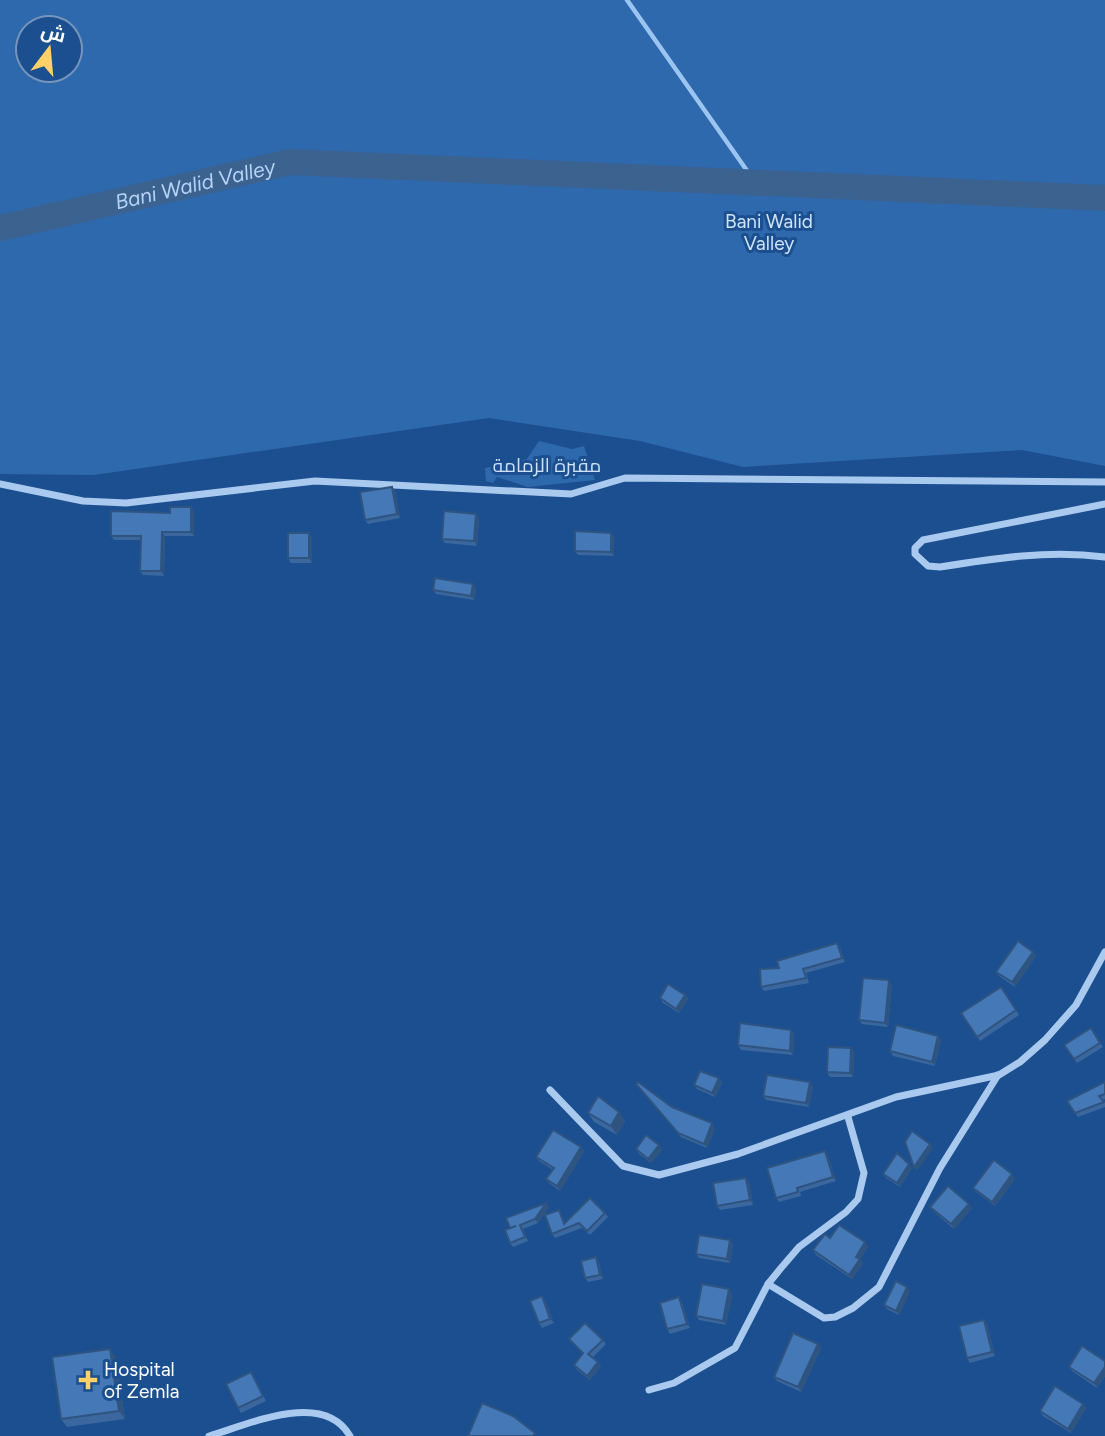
<svg xmlns="http://www.w3.org/2000/svg" width="1105" height="1436" viewBox="0 0 1105 1436" font-family="Figtree,Cairo,sans-serif">
<rect width="100%" height="100%" fill="#1b4f8f"/>
<g fill="#2e69ad" fill-rule="evenodd">
<path d="M0,0H1105V466L1022,450L743,467L640,441L489,418L94,475L0,474ZM70,28V70H28V28Z"/>
<path d="M539,441L572,449L584,446L595,480L528,487L497,477L493,483L486,481L485,468L527,459Z"/>
</g>
<g fill="none" stroke-linecap="round" stroke-linejoin="round">
<path stroke="#9cc4f0" stroke-width="4.5" d="M627,0L755,182"/>
<path stroke="#3c6290" stroke-width="26" id="s1" d="M0,228L290,162L1105,198"/>
<g stroke="#a9c9ee" stroke-width="7">
<path d="M0,484L83,501L126,503L315,481L571,494L625,478L1105,482"/>
<path d="M1105,504L923,540L915,548V554L928,566L940,567C996,558 1048,550 1105,557"/>
<path d="M550,1090L623,1166L659,1175L738,1154L896,1097L999,1075L1020,1062L1045,1040L1076,1005L1105,952"/>
<path d="M768,1284L824,1318L835,1317L853,1308L879,1287L940,1168L998,1075"/>
<path d="M649,1390L674,1383L735,1348L768,1284L781,1268L799,1247L846,1212L858,1199L864,1173L848,1117"/>
<path d="M209,1436C248,1425 323,1389 350,1436"/>
</g>
</g>
<g fill="#3a679d">
<path d="M392,487L395,491L400,518L368,524L365,520Z"/>
<path d="M191,507L194,511V536H165L164,576L143,575L140,571V540H114L111,536Z"/>
<path d="M479,518L477,546L445,543L442,539Z"/>
<path d="M611,533L614,537V556L578,555L575,551Z"/>
<path d="M312,537V563H291L288,558Z"/>
<path d="M476,588L474,600L436,594L433,590Z"/>
<path d="M837,943L840,947L845,962L806,973L809,983L764,991L761,987L779,968Z"/>
<path d="M1036,956L1015,987L999,976L996,972Z"/>
<path d="M892,985L888,1027L862,1024L859,1020Z"/>
<path d="M1001,987L1019,1015L980,1041L961,1013Z"/>
<path d="M685,995L688,999L679,1013L663,1003L660,998Z"/>
<path d="M1091,1028L1103,1047L1077,1063L1064,1045Z"/>
<path d="M791,1030L794,1034L793,1055L741,1050L738,1045Z"/>
<path d="M941,1040L935,1066L893,1056L890,1051Z"/>
<path d="M851,1048L854,1052L853,1077H830L827,1072Z"/>
<path d="M719,1078L722,1083L715,1097L697,1089L694,1085Z"/>
<path d="M1105,1082V1099L1103,1100L1105,1103V1107L1078,1117L1067,1101Z"/>
<path d="M636,1084L672,1107L715,1128L707,1148L681,1137Z"/>
<path d="M813,1086L809,1107L766,1100L763,1096Z"/>
<path d="M619,1112L625,1121L617,1135L594,1122L588,1113Z"/>
<path d="M659,1145L662,1150L651,1163L639,1154L636,1149Z"/>
<path d="M584,1151L560,1191L549,1183L546,1179L553,1170L539,1161L536,1157Z"/>
<path d="M828,1156L836,1181L800,1192L801,1196L779,1202L776,1198Z"/>
<path d="M912,1168L900,1187L886,1178L883,1174Z"/>
<path d="M746,1178L749,1182L753,1205L720,1210L717,1206Z"/>
<path d="M1015,1179L995,1206L976,1192L973,1188Z"/>
<path d="M549,1207L538,1223L523,1229L528,1241L513,1247L510,1243V1228Z"/>
<path d="M930,1207L972,1208L954,1229L933,1211Z"/>
<path d="M559,1210L565,1223L605,1213L608,1217L590,1235L582,1228L555,1238L552,1234Z"/>
<path d="M830,1238L865,1242L868,1247L860,1259L863,1264L852,1279L816,1255L813,1250Z"/>
<path d="M733,1244L730,1263L699,1258L696,1254Z"/>
<path d="M596,1257L599,1262L603,1279L588,1282L585,1278Z"/>
<path d="M910,1291L899,1315L887,1309L884,1305Z"/>
<path d="M732,1294L726,1325L699,1320L696,1316Z"/>
<path d="M542,1296L545,1300L554,1323L542,1328L539,1323Z"/>
<path d="M682,1302L690,1328L670,1334L667,1329Z"/>
<path d="M987,1324L995,1356L970,1363L967,1358Z"/>
<path d="M569,1339L603,1340L606,1344L592,1358L598,1362L601,1366L590,1380L577,1370L574,1365L583,1354Z"/>
<path d="M818,1344L821,1348L801,1392L777,1381L774,1377Z"/>
<path d="M116,1358L125,1419L67,1427L61,1419Z"/>
<path d="M1105,1361V1376L1097,1388L1072,1371L1069,1367Z"/>
<path d="M251,1372L266,1401L241,1413L238,1408Z"/>
<path d="M1083,1404L1086,1408L1071,1433L1043,1416L1040,1411Z"/>
</g>
<g fill="#305480">
<path d="M392,487L395,491L400,518L397,514Z"/>
<path d="M191,507L194,511V536L191,532Z"/>
<path d="M476,514L479,518L477,546L474,541Z"/>
<path d="M162,532L165,536L164,576L161,571Z"/>
<path d="M309,533L312,537V563L309,558Z"/>
<path d="M611,533L614,537V556L611,552Z"/>
<path d="M473,584L476,588L474,600L471,596Z"/>
<path d="M837,943L840,947L845,962L842,958Z"/>
<path d="M1033,952L1036,956L1015,987L1012,982Z"/>
<path d="M889,980L892,985L888,1027L885,1023Z"/>
<path d="M685,995L688,999L679,1013L676,1009Z"/>
<path d="M791,1030L794,1034L793,1055L790,1051Z"/>
<path d="M938,1036L941,1040L935,1066L932,1062Z"/>
<path d="M851,1048L854,1052L853,1077L850,1073Z"/>
<path d="M719,1078L722,1083L715,1097L712,1093Z"/>
<path d="M810,1082L813,1086L809,1107L806,1103Z"/>
<path d="M619,1112L625,1121L617,1135L611,1126Z"/>
<path d="M712,1123L715,1128L707,1148L704,1144Z"/>
<path d="M930,1144L933,1148L917,1171L914,1167Z"/>
<path d="M659,1145L662,1150L651,1163L648,1159Z"/>
<path d="M581,1147L584,1151L560,1191L557,1186Z"/>
<path d="M825,1151L828,1156L836,1181L833,1177Z"/>
<path d="M909,1164L912,1168L900,1187L897,1183Z"/>
<path d="M1012,1174L1015,1179L995,1206L992,1202Z"/>
<path d="M746,1178L749,1182L753,1205L750,1200Z"/>
<path d="M546,1203L549,1207L538,1223L535,1219Z"/>
<path d="M969,1204L972,1208L954,1229L951,1224Z"/>
<path d="M730,1240L733,1244L730,1263L727,1259Z"/>
<path d="M865,1242L868,1247L860,1259L863,1264L852,1279L849,1275L856,1257Z"/>
<path d="M596,1257L599,1262L603,1279L600,1275Z"/>
<path d="M907,1287L910,1291L899,1315L896,1311Z"/>
<path d="M729,1289L732,1294L726,1325L723,1321Z"/>
<path d="M542,1296L545,1300L554,1323L550,1319Z"/>
<path d="M679,1297L682,1302L690,1328L687,1324Z"/>
<path d="M984,1320L987,1324L995,1356L992,1352Z"/>
<path d="M818,1344L821,1348L801,1392L798,1387Z"/>
<path d="M110,1349L116,1358L125,1419L119,1411Z"/>
<path d="M598,1362L601,1366L590,1380L587,1376Z"/>
<path d="M1105,1367V1376L1097,1388L1094,1383Z"/>
<path d="M1083,1404L1086,1408L1071,1433L1068,1429Z"/>
</g>
<g fill="#4478b7" stroke="#305480" stroke-width="2">
<path d="M392,487L397,514L365,520L360,492Z"/>
<path d="M170,507H191V532H162L161,571H140L141,536H111V511L170,513Z"/>
<path d="M444,511L476,514L474,541L442,539Z"/>
<path d="M575,531L611,533V552L575,551Z"/>
<rect x="288" y="533" width="21" height="25"/>
<path d="M435,578L473,584L471,596L433,590Z"/>
<path d="M1018,941L1033,952L1012,982L996,972Z"/>
<path d="M837,943L842,958L803,969L806,978L761,987L760,969L779,968L777,961Z"/>
<path d="M863,978L889,980L885,1023L859,1020Z"/>
<path d="M668,984L685,995L676,1009L660,998Z"/>
<path d="M1001,987L1016,1010L977,1037L961,1013Z"/>
<path d="M740,1023L791,1030L790,1051L738,1045Z"/>
<path d="M896,1025L938,1036L932,1062L890,1051Z"/>
<path d="M1091,1028L1100,1043L1074,1059L1064,1045Z"/>
<path d="M828,1047L851,1048L850,1073L827,1072Z"/>
<path d="M700,1071L719,1078L712,1093L694,1085Z"/>
<path d="M767,1075L810,1082L806,1103L763,1096Z"/>
<path d="M638,1082L672,1107L712,1123L704,1144L678,1133L636,1084Z"/>
<path d="M1105,1082V1094L1099,1096L1104,1102L1075,1113L1067,1101Z"/>
<path d="M598,1096L619,1112L611,1126L588,1113Z"/>
<path d="M553,1130L581,1147L557,1186L546,1179L554,1168L536,1157Z"/>
<path d="M912,1131L930,1144L914,1167L905,1142Z"/>
<path d="M646,1135L659,1145L648,1159L636,1149Z"/>
<path d="M825,1151L833,1177L797,1188L798,1192L776,1198L767,1168Z"/>
<path d="M897,1153L909,1164L897,1183L883,1174Z"/>
<path d="M994,1160L1012,1174L992,1202L973,1188Z"/>
<path d="M746,1178L750,1200L717,1206L713,1183Z"/>
<path d="M948,1186L969,1204L951,1224L930,1207Z"/>
<path d="M590,1198L605,1213L587,1231L579,1223L552,1234L545,1215L559,1210L564,1224Z"/>
<path d="M546,1203L535,1219L520,1225L525,1237L510,1243L505,1230L516,1226L510,1228L506,1218Z"/>
<path d="M839,1225L865,1242L856,1257L860,1259L849,1275L813,1250L825,1234L830,1238Z"/>
<path d="M699,1235L730,1240L727,1259L696,1254Z"/>
<path d="M596,1257L600,1275L585,1278L581,1261Z"/>
<path d="M896,1281L907,1287L896,1311L884,1305Z"/>
<path d="M702,1284L729,1289L723,1321L696,1316Z"/>
<path d="M542,1296L550,1319L539,1323L530,1301Z"/>
<path d="M679,1297L687,1324L667,1329L660,1303Z"/>
<path d="M984,1320L992,1352L967,1358L959,1326Z"/>
<path d="M585,1323L603,1340L588,1354L598,1362L587,1376L574,1365L583,1353L569,1339Z"/>
<path d="M793,1333L818,1344L798,1387L774,1377Z"/>
<path d="M1082,1346L1105,1361V1367L1094,1383L1069,1367Z"/>
<path d="M110,1349L119,1411L61,1419L52,1357Z"/>
<path d="M251,1372L263,1396L238,1408L226,1384Z"/>
<path d="M1055,1386L1083,1404L1068,1429L1040,1411Z"/>
<path d="M482,1403L513,1416L535,1433L533,1436H468Z"/>
</g>
<path fill="#ffd166" stroke="#1b4f8f" stroke-width="2.5" d="M84.5 1369.5h7v7h7v7h-7v7h-7v-7h-7v-7h7z"/>
<g text-anchor="middle" dominant-baseline="central" stroke-width="6" stroke-linejoin="round" paint-order="stroke">
<g font-size="19" fill="#cfe3fa" stroke="#1b4f8f">
<text x="769" y="221">Bani Walid<tspan x="769" dy="22">Valley</tspan></text>
<text x="547" y="465">مقبرة الزمامة</text>
</g>
<g font-size="19" fill="#fff" stroke="#1b4f8f" text-anchor="start">
<text x="104" y="1369">Hospital<tspan x="104" dy="22">of Zemla</tspan></text>
</g>
<g font-size="21" font-style="italic" fill="#b5d3f5" stroke="#1b4f8f">
<text stroke="none"><textPath href="#s1" startOffset="200">Bani Walid Valley</textPath></text>
</g>
</g>
<g transform="translate(49 49) rotate(16)"><circle r="33" fill="#1b4f8f" stroke="#7695bc" stroke-width="2"/>
<path d="M0-5L12 26L0 18L-12 26Z" fill="#ffd166"/>
<text y="-10" font-size="19" font-weight="bold" text-anchor="middle" fill="#ffffff">ش</text>
</g>
</svg>
